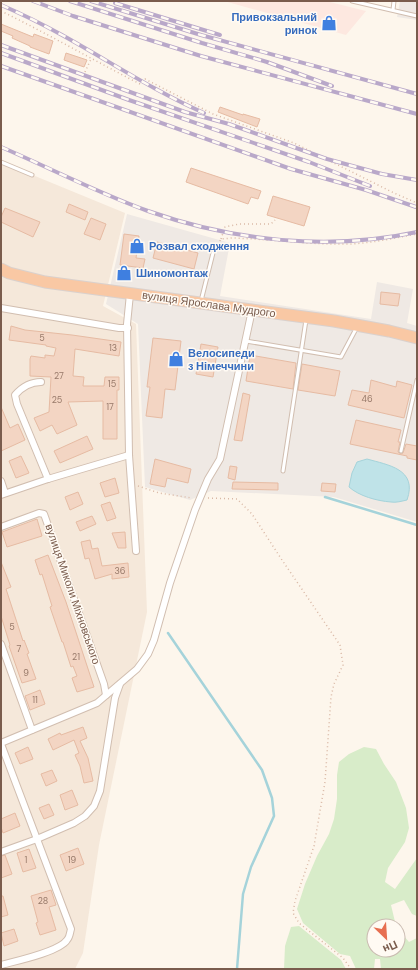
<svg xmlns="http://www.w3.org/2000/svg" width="418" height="970" viewBox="0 0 418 970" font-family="'DM Sans',sans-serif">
<rect width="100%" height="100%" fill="#fdf6ec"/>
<path fill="#f5e8da" d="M1,162L125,213L103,306L136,324L147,612L99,845L83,953L75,969H1Z"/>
<path fill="#fde8e0" d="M224,1H326L366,11L346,35Z"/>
<g fill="#efe9e4">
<path d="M400,1H417V20L397,17Z"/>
<path d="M127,214L230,243L220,296L371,319L377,282L413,289L407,323L417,326V522L334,497L211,491L190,500L145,487L138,324L106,304Z"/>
</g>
<g fill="#d8ecc9">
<path d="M364,747L376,749L384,764L396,782L406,808L409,828L405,842L388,868L385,882L395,889L417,858V916L412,914L404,900L391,905L396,926H374V950H398V929L409,942L417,938V969H381L380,959H375L374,969H356L350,956L340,954L303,923L297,909L305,884L317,856L329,834L334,819L337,799V775L339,762L349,754Z"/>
<path d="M299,926L341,960L346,969H284L285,946L291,927Z"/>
</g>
<path fill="#bfe3e8" stroke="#a5d3da" d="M367,459C388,465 418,469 407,500C402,501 396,503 391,502C377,501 359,496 349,487L352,473L357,462Z"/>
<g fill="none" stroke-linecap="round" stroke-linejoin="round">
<g stroke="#a5d3da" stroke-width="2.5">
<path d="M325,497L417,525"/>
<path d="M168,633L262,770L272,798L274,816L251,867L243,894L237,969"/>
</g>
</g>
<g fill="#f3d5c3" stroke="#e6bba3">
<path d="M1,24L33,37L34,34L53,41L49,54L30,47V46L12,38L13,36L1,31Z"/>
<path d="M66,53L87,60L84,67L64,60Z"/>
<path d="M220,107L243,115V114L260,119L257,127L218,112Z"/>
<path d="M191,168L261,191L258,199L251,197L248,204L186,182Z"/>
<path d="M273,196L310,207L304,226L267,215Z"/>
<path d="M69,204L88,212L85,220L66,212Z"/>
<path d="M5,208L40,222L33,237L1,222V217Z"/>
<path d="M91,218L106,224L100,240L84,234Z"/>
<path d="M124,234L139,236L136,258L145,259L143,268L120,265Z"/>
<path d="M157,242L198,253L194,269L153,258Z"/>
<path d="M381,292L400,294L398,306L380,304Z"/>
<path d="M11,326L25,330L72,335L121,342L119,356L75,349L73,376L84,377L83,386H104L105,377H119V390H117V439H103V401L68,402L77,425L57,434L52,425L40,431L34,418L49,412L51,377L30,376V359L31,356L45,358V355L54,356L56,348L46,346V345L9,340Z"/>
<path d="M153,338L181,341L175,390L165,389L162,418L146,416L150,387H147Z"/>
<path d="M201,344L218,347L213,377L196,374Z"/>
<path d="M250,355L296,363L293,389L246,381Z"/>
<path d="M302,364L340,371L335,396L298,390Z"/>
<path d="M371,380L396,387L397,381L412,385L404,418L348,405L352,390L369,393Z"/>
<path d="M243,393L250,395L242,441L234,440Z"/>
<path d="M1,407L10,428L18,424L25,440L1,451Z"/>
<path d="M356,420L401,430L398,442H400L398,452L401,454L403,453L406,444L417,446V460L407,458V456L350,444Z"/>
<path d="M87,436L93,449L60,463L54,451Z"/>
<path d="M21,456L29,473L16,478L9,461Z"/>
<path d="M155,459L191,469L188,483L167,478L165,487L150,484Z"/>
<path d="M230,466L237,467L235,480L228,478Z"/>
<path d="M115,478L119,493L105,497L100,483Z"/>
<path d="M233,482L278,483V490L232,489Z"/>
<path d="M322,483L336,484L335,492L321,491Z"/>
<path d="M78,492L83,504L70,510L65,497Z"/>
<path d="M110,502L116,518L107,521L101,505Z"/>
<path d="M92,516L96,524L80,531L76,522Z"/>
<path d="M37,519L42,536L7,547L2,532Z"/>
<path d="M125,532L126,548H118L112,533Z"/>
<path d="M90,540L92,549L98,548L102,566L128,563L129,577L112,579V574L95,579L89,558L85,559L81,542Z"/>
<path d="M48,555L66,602L94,687L77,692L72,678L77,676L73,666L71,667L63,642H62L50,607L52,606L42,574L40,575L35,560Z"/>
<path d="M1,562L11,587L6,589L23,641L24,640L29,653L27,654L36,679L22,683L9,646L10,645L1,616Z"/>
<path d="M40,690L45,704L30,710L25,696Z"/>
<path d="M83,727L87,738L80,741L88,758L93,781L84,783L80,766L75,755L79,753L74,740L53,750L48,739L60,733L61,735Z"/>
<path d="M28,747L33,759L20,764L15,753Z"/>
<path d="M52,770L57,781L46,786L41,774Z"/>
<path d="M72,790L78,805L65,810L60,795Z"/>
<path d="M49,804L54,815L44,819L39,808Z"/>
<path d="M15,813L20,826L3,833L1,827V819Z"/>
<path d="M78,848L84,864L66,871L60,855Z"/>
<path d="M29,849L36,868L23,872L17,853Z"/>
<path d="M5,855L12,874L1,878V856Z"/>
<path d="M51,890L56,905L49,907L56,930L40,935L36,923L38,922L31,896Z"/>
<path d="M1,896H3L8,915L1,917Z"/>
<path d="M14,929L18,941L4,946L1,933Z"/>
</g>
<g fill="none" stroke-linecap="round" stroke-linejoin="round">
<defs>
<g id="service">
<path d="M352,1L417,16"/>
<path d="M393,10L394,1"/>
<path d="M1,162L32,175"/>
<path d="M201,301L213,253"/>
<path d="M246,341L341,357L357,327"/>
<path d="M401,451L417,380"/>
<path d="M283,471L306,320"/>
</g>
<g id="minor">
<path d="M130,294L127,324L129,455L136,551"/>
<path d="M1,308L119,328H128"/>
<path d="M41,382C30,382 22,387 15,395L17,404L48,479"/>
<path d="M1,481L5,493"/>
<path d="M1,495L48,479L129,455"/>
<path d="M1,527L39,513L44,514L104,684L106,695"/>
<path d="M1,644L32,730"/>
<path d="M1,743L97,703L137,669L148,654L154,640L170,583L195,510L208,479L220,459L252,310"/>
<path d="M1,744L71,929C70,932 70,937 67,940C59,952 16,961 1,965"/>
<path d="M1,852L37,839L74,823L85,816L94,806L100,791L115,698L120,684"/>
</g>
<path id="trunk" d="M1,269L9,273L45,282L334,321L389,331L417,338"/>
</defs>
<use href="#service" stroke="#d1beb0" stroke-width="5"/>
<use href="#minor" stroke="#d1beb0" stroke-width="8"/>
<use href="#trunk" stroke="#dad1cd" stroke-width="13"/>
<g stroke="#d9b8a5" stroke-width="1.5" stroke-dasharray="1 3" stroke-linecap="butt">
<path d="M1,11C48,34 93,60 140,84L145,79L213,114L294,143L394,193L417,203"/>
<path d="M85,72L91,59"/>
<path d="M221,239L225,227L239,224H271L275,220"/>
<path d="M216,248L221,239L232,238C271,239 310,245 350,244C372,243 395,238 417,234"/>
<path d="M138,486L159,493L192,498"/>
<path d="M208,498L237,499L252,514L282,560L340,645L343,665L334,684L331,697L325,782L314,846L295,901L293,913L299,923L343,958L351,969"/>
</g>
<use href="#service" stroke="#fff" stroke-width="3"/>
<use href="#minor" stroke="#fff" stroke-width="6"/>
<use href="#trunk" stroke="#f9c8a4" stroke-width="11"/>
<defs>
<g id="rail">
<path d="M33,1L73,16L201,56L417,114"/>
<path d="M70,1L202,43L267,62L332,86"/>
<path d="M91,1L201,35L417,94"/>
<path d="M115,3L220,35"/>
<path d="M1,5C22,14 42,24 62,35C109,61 154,91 204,113"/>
<path d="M1,45L185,112L229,124L327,159L382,174L417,180"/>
<path d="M1,53L129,100L309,162L370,186"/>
<path d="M1,66L291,169L366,190L416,207"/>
<path d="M1,147C50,168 98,193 148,211C233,241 329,251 417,232"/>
</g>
</defs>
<use href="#rail" stroke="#b9a8c9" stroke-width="4"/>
<use href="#rail" stroke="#fffaf3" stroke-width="2.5" stroke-dasharray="8" stroke-linecap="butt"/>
</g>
<defs>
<symbol id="shop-bare" viewBox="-9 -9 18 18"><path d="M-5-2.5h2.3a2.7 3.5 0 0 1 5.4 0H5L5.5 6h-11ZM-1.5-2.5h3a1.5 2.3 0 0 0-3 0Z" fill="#3f7fe0" stroke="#fffaf3" stroke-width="2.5" paint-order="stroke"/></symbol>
</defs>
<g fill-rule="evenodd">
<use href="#shop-bare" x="318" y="12" width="22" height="22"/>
<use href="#shop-bare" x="126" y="235" width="22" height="22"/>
<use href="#shop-bare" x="113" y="262" width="22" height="22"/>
<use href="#shop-bare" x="165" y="348" width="22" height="22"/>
</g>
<g text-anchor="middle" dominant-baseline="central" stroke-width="3" stroke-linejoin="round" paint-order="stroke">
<g font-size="9" fill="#987a6a">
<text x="42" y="338">5</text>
<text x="113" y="348">13</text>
<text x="59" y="376">27</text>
<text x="112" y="384">15</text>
<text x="367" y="399">46</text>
<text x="57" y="400">25</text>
<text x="110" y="407">17</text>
<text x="120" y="571">36</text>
<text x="12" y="627">5</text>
<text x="19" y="649">7</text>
<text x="76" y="657">21</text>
<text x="26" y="673">9</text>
<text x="35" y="700">11</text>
<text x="26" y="860">1</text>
<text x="72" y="860">19</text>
<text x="43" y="901">28</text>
</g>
<g font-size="11" font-weight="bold" fill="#366cbe" stroke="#fffaf3" text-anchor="start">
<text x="317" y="17" text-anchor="end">Привокзальний<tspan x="317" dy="13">ринок</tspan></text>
<text x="149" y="246">Розвал сходження</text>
<text x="136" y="273">Шиномонтаж</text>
<text x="188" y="353">Велосипеди<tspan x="188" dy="13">з Німеччини</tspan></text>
</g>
<g font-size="11" fill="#7a5c4d" stroke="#fffaf3">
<text transform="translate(209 304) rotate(8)">вулиця Ярослава Мудрого</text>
<text transform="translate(73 594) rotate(71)">вулиця Миколи Міхновського</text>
</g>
</g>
<rect width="418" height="970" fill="none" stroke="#7a5c4d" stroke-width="4"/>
<g transform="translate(386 938) rotate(155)"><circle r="19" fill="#fffaf3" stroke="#cabbb1"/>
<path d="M0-3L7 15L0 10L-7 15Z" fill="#e76f51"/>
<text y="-6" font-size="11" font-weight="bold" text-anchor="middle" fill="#7a5c4d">Пн</text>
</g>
</svg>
